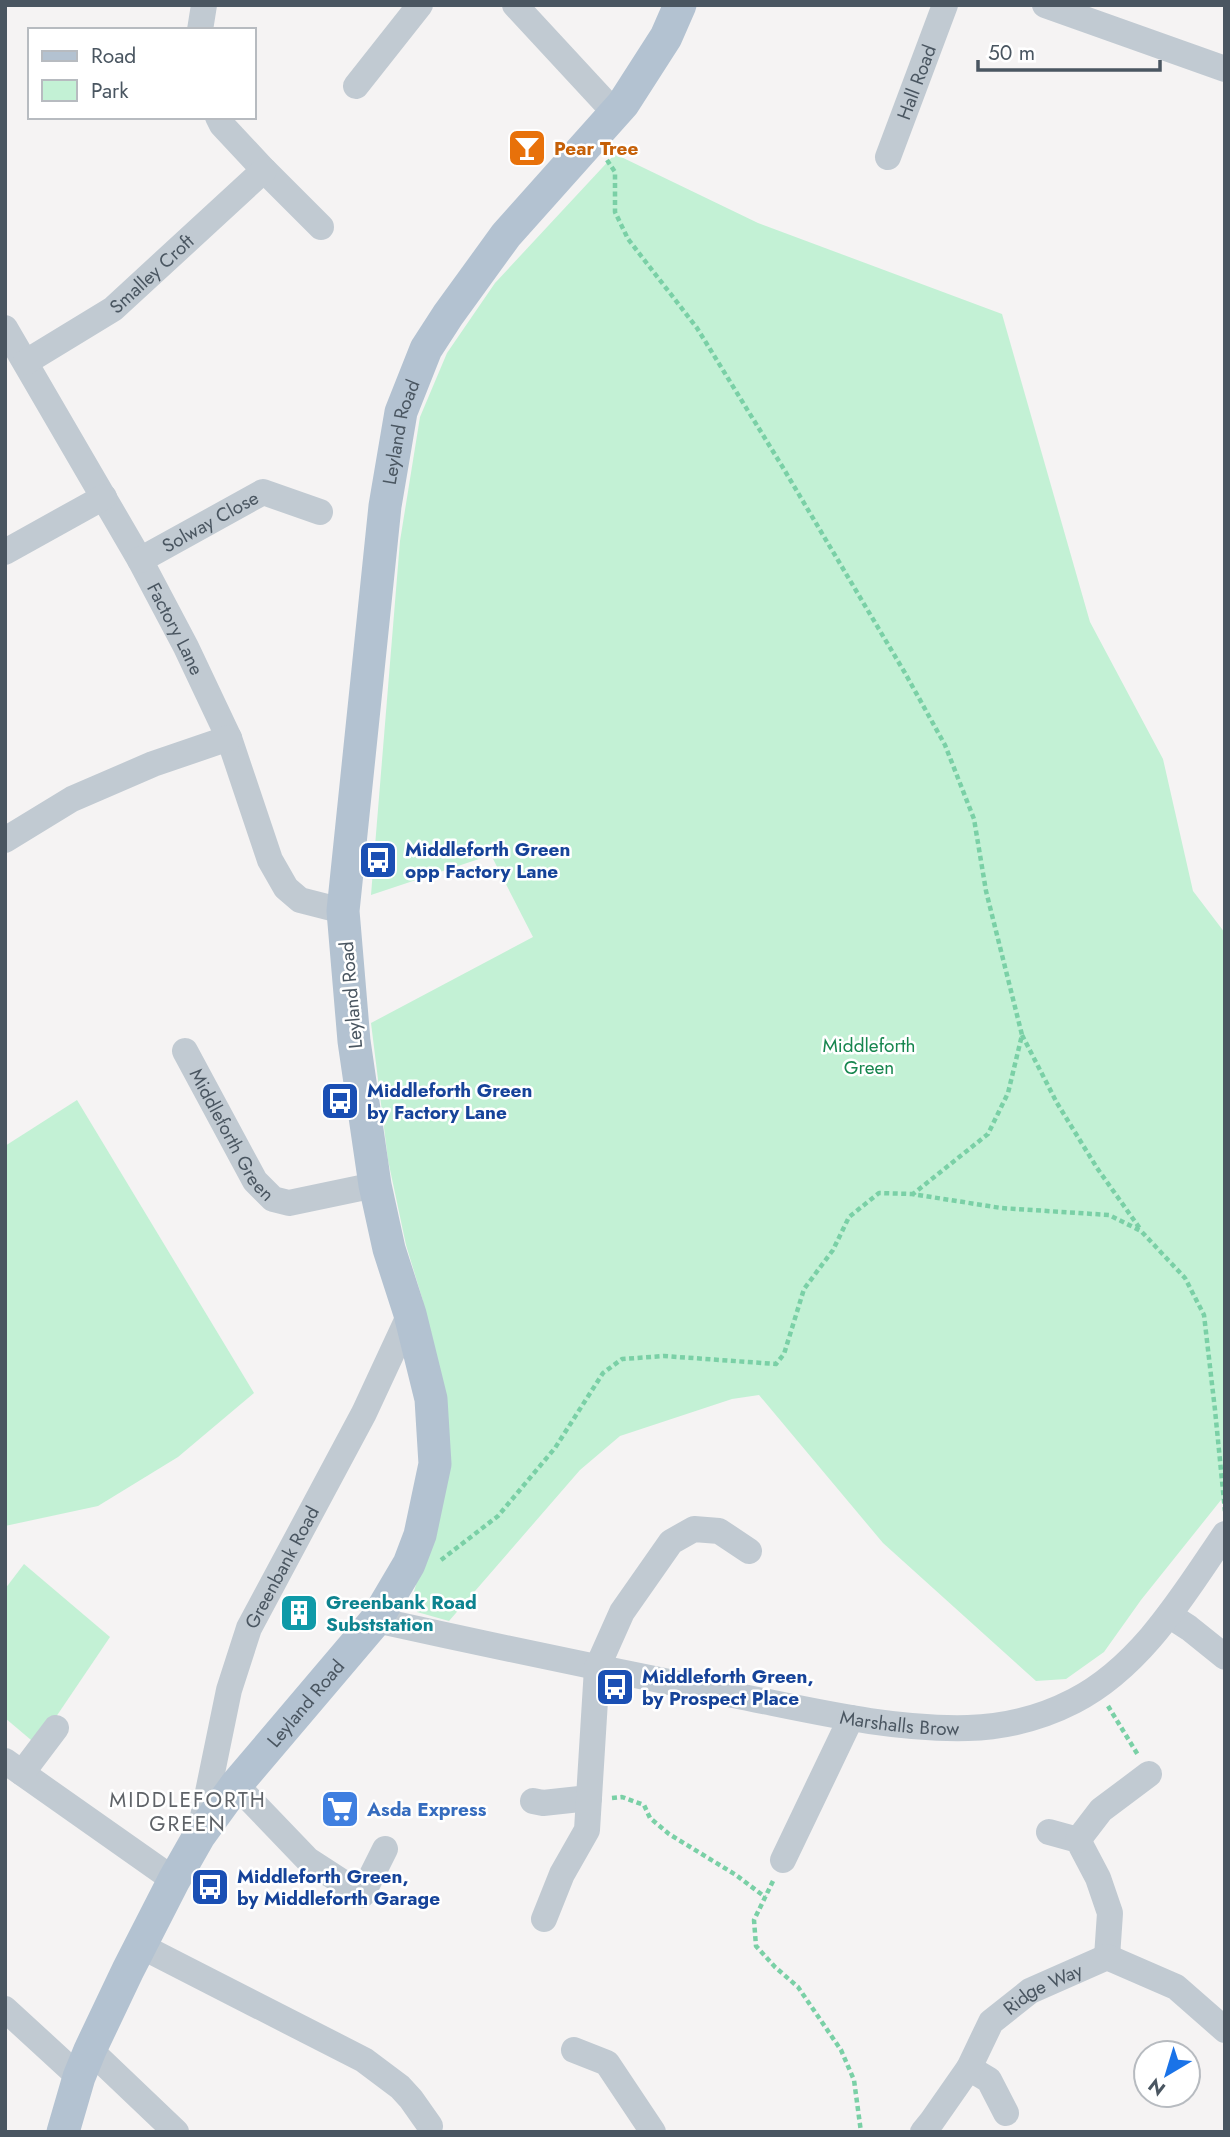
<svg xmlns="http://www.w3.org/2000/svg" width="1230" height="2137" viewBox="0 0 1230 2137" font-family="Jost,sans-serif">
<rect width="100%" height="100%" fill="#f5f3f3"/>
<g fill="#c3f1d5">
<path d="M615,154L758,223L1002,314L1090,622L1163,759L1193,891L1225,933V1495L1141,1600L1104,1652L1066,1679L1036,1681L883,1543L759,1395L732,1399L620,1436L580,1470L449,1621L417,1612L413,1595L419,1574L423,1301L406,1245L388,1160L371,1023L533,937L491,855L371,895L400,541L420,417L447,353L495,283Z"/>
<path d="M77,1100L254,1393L178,1457L98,1506L5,1526V1146Z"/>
<path d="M24,1564L110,1637L37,1745L5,1718V1589Z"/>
</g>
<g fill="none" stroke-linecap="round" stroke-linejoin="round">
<g stroke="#7ad0a6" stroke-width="4.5" stroke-dasharray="5 3.5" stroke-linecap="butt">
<path d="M607,160L615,172V212L628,239L697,328L782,466L905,673L945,745L974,819L986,891L1022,1035L1008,1093L988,1134L913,1194"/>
<path d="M1022,1035L1057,1103L1097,1168L1141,1230"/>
<path d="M441,1560L498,1516L555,1448L603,1373L622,1359L664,1356L776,1364L784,1354L804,1289L833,1250L849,1217L879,1193L912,1194L1001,1208L1109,1215L1141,1231L1185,1278L1204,1315L1215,1410L1225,1511"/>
<path d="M1108,1706L1138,1755"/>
<path d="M612,1798L622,1797L644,1805L650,1818L669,1834L736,1875L765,1897"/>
<path d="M773,1881L754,1920L756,1946L775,1967L798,1987L841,2050L854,2080L861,2132"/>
</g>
<g stroke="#c1cad2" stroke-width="26">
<path d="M515,5L615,113"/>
<path d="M1045,5L1225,69"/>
<path d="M200,30L204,5"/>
<path d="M356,86L420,5"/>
<path d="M218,117L222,125L264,170L321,227"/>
<path id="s1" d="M888,157L945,5"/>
<path id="s2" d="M5,328L140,560L186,647L229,738L270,860L286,888L300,900L343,911"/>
<path id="s3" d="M26,362L113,309L264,170"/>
<path d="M5,552L104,497"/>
<path id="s4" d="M140,560L263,492L320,512"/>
<path d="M5,840L72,799L153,764L229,738"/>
<path id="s5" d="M185,1051L255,1181L273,1199L289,1203L375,1185"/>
<path d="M1169,1615L1189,1628L1225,1657"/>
<path id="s6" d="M376,1620C494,1646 613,1671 733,1695C810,1710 889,1730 968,1728C1005,1727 1041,1718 1074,1701C1142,1666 1184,1594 1225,1534"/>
<path d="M5,1761L174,1880"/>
<path d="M22,1773L56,1728"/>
<path d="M236,1785L308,1860L362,1895L385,1849"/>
<path d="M533,1801L543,1803L589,1798"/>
<path id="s7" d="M200,1831L229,1690L249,1628L364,1413L410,1314"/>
<path d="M1049,1832L1078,1840L1098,1878L1110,1913L1107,1957"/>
<path d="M1078,1840L1101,1810L1149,1774"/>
<path d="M783,1860L851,1718"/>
<path d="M544,1919L562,1874L587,1830L597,1668L622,1612L671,1542L694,1529L719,1531L749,1551"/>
<path d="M141,1946L364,2060L400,2087L411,2099L430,2126"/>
<path d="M5,2009L79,2077"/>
<path d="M90,2050L176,2132"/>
<path d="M574,2050L607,2063L653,2132"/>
<path d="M969,2068L989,2080L1006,2113"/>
<path id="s8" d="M923,2132L932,2121L969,2068L991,2022L1030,1991L1107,1957L1176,1987L1225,2030"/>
</g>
<path stroke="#b3c2d1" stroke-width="33" id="s9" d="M63,2132L79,2077L90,2050L128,1970L174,1880L199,1836L236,1785L376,1620L409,1564L420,1535L435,1464L431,1399L410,1314L389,1249L375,1185L354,1041L343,911L385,506L401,412L426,349L448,315L506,235L623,104L666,37L680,5"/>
</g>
<defs>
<symbol id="bar-square" viewBox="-11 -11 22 22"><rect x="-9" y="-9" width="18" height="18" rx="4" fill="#e8710a" stroke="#fff"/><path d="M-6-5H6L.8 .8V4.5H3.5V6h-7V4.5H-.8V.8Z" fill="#fff"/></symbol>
<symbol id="bus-square" viewBox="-11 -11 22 22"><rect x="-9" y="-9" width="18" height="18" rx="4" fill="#1a4fb4" stroke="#fff"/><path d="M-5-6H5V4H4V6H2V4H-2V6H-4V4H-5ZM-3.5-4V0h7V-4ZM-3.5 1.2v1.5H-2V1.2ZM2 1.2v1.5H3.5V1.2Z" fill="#fff"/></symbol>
<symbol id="building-square" viewBox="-11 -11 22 22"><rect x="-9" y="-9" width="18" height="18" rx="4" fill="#0f9aa8" stroke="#fff"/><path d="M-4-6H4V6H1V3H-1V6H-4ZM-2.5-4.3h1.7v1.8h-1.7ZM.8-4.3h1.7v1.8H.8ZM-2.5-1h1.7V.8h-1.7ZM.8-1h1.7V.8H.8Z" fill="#fff"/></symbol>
<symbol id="supermarket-square" viewBox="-11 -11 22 22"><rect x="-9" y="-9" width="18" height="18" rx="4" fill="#3f7fe0" stroke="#fff"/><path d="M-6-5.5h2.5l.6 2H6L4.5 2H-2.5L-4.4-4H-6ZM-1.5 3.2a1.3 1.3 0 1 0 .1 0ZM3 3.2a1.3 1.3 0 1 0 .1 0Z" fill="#fff"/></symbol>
</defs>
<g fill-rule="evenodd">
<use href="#bar-square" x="505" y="126" width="44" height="44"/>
<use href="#bus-square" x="356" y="838" width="44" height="44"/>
<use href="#bus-square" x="318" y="1079" width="44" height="44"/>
<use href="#building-square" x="277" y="1591" width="44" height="44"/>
<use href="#bus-square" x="593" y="1665" width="44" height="44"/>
<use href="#supermarket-square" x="318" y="1787" width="44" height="44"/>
<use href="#bus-square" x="188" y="1865" width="44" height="44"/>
</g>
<g text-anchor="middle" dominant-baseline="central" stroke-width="5" stroke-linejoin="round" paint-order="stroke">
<g font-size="19" fill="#4a5661" stroke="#fff">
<text stroke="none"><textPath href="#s1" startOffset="80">Hall Road</textPath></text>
<text stroke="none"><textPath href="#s3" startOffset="154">Smalley Croft</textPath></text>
<text stroke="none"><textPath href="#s9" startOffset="1820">Leyland Road</textPath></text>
<text stroke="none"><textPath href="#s4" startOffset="80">Solway Close</textPath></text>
<text stroke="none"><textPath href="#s2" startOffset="346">Factory Lane</textPath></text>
<text transform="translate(351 995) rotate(-95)">Leyland Road</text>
<text stroke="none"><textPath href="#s5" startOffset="96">Middleforth Green</textPath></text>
<text stroke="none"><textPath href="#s7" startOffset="278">Greenbank Road</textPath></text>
<text stroke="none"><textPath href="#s9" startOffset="497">Leyland Road</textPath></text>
<text stroke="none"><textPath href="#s6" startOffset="534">Marshalls Brow</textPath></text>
<text stroke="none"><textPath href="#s8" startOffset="192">Ridge Way</textPath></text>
</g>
<g font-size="19" font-weight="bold" fill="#c56008" stroke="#fff" text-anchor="start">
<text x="554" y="148">Pear Tree</text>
</g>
<g font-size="19" font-weight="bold" fill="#164399" stroke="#fff" text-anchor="start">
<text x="405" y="849">Middleforth Green<tspan x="405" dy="22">opp Factory Lane</tspan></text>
<text x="367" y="1090">Middleforth Green<tspan x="367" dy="22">by Factory Lane</tspan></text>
<text x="642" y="1676">Middleforth Green,<tspan x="642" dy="22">by Prospect Place</tspan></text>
<text x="237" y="1876">Middleforth Green,<tspan x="237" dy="22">by Middleforth Garage</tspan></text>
</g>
<g font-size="19" fill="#17864f" stroke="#fff">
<text x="869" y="1045">Middleforth<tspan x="869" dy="22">Green</tspan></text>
</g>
<g font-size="19" font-weight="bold" fill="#0d838f" stroke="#fff" text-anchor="start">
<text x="326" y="1602">Greenbank Road<tspan x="326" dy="22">Subststation</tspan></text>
</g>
<g font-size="19" font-weight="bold" fill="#366cbe" stroke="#fff" text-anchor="start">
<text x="367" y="1809">Asda Express</text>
</g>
<g font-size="21" letter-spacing="2" fill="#5f6368" stroke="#fff">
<text x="188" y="1800">MIDDLEFORTH<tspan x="188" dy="24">GREEN</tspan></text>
</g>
</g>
<rect width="1230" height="2137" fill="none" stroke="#4a5661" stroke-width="14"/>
<rect x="28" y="28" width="228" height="91" fill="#ffffff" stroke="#b7bbc0" stroke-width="2"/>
<rect x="42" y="51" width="35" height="10" fill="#b3c2d1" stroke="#b7bbc0" stroke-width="2"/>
<text x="91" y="63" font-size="21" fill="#4a5661">Road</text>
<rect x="42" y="80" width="35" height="21" fill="#c3f1d5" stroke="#b7bbc0" stroke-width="2"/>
<text x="91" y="98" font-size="21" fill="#4a5661">Park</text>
<g transform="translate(1167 2074) rotate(218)"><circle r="33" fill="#ffffff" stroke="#b7bbc0" stroke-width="2"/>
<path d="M0-5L12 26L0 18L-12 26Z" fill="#1a73e8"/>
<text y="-10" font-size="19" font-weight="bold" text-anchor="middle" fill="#4a5661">N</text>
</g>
<path d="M978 60v10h182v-10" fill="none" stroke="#4a5661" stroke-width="3.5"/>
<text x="988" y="60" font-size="21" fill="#4a5661" stroke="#ffffff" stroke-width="5" paint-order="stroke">50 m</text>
</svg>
